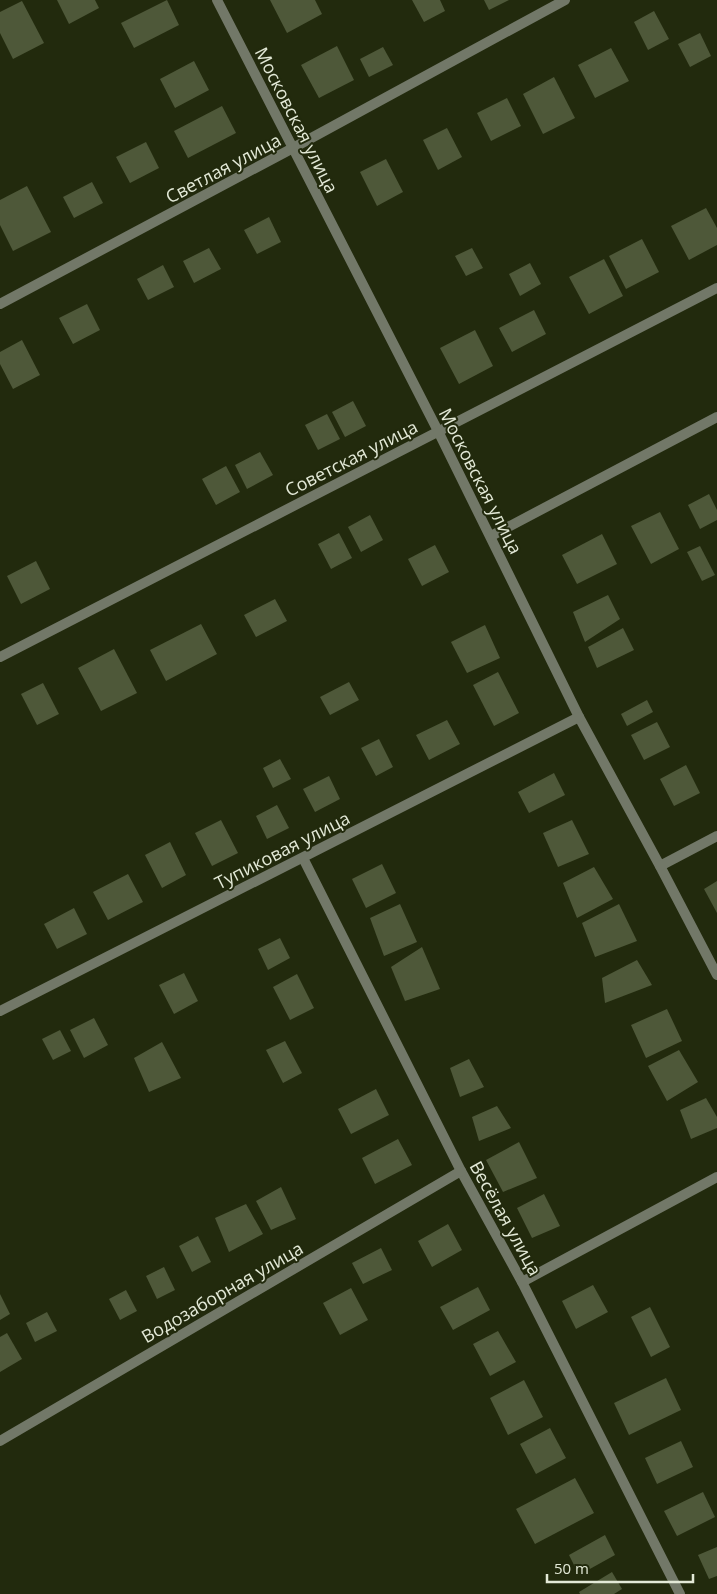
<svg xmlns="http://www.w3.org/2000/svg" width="717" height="1594" viewBox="0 0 717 1594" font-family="'Open Sans',sans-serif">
<rect width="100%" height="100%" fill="#222a0d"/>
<g fill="#4e5839">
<path d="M57,0H95L99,8L69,24Z"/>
<path d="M167,0L179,25L134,48L121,23Z"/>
<path d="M270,0H315L322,14L287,33Z"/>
<path d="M412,0H440L445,11L424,22Z"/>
<path d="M484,0H509L489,10Z"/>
<path d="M22,1L44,43L13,59L0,33V12Z"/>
<path d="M654,11L669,39L648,50L634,22Z"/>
<path d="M700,33L711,56L690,67L678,44Z"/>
<path d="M337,46L354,80L319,98L301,65Z"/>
<path d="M383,47L393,65L369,77L360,59Z"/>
<path d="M611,48L629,81L595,98L578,65Z"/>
<path d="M194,61L209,90L175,108L160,79Z"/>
<path d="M554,77L575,118L543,134L523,94Z"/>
<path d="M507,98L521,126L491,141L477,113Z"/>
<path d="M222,106L236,133L188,158L174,131Z"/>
<path d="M447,128L462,157L438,170L423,140Z"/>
<path d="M146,142L159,168L130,183L116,157Z"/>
<path d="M386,159L403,192L377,206L360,172Z"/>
<path d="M92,182L103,203L74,218L63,197Z"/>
<path d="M27,186L51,232L13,251L0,225V200Z"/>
<path d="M706,208L717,228V245L689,260L671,226Z"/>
<path d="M269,217L281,242L257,254L244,230Z"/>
<path d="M642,239L659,272L626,289L609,256Z"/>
<path d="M209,248L221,269L194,283L183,261Z"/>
<path d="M472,248L483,268L466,276L455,256Z"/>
<path d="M604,259L623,296L589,314L569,277Z"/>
<path d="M530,263L541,284L520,296L509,274Z"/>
<path d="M163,265L174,287L148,300L137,279Z"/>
<path d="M87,304L100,330L73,344L59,318Z"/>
<path d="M534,310L546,334L512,352L499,328Z"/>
<path d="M475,330L493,366L459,384L440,348Z"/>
<path d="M22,340L40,375L13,389L0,364V352Z"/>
<path d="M353,401L366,426L345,437L332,412Z"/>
<path d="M327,414L340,439L318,450L305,425Z"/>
<path d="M260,452L273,475L247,489L235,465Z"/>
<path d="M226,466L240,492L216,505L202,479Z"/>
<path d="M709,494L717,510V520L700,529L688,505Z"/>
<path d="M660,512L679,549L651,564L631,526Z"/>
<path d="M370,515L383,540L361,552L348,527Z"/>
<path d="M339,533L352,558L331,569L318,544Z"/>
<path d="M602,534L617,564L577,584L562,555Z"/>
<path d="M435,545L449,572L422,586L408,559Z"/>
<path d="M700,546L715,575L702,581L687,552Z"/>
<path d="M36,561L50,589L21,604L7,576Z"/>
<path d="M608,595L620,619L585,642L573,612Z"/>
<path d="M275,599L287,621L256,637L244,615Z"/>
<path d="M201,624L217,654L166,681L150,650Z"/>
<path d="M485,625L500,658L467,673L451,642Z"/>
<path d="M623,628L634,650L597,668L588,647Z"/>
<path d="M114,649L137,693L101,711L78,668Z"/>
<path d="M498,672L519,713L494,726L473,685Z"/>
<path d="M349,682L359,700L330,715L320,697Z"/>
<path d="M43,683L59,714L37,725L21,694Z"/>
<path d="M647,700L653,712L627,726L621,714Z"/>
<path d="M447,720L460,744L429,760L416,735Z"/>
<path d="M657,722L670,747L644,760L631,735Z"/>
<path d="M379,739L393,767L376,776L361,748Z"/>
<path d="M280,759L291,779L273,788L263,768Z"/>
<path d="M686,765L700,793L674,806L660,779Z"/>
<path d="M554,773L565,795L529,813L518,792Z"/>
<path d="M329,776L340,799L315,812L303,789Z"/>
<path d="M277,805L289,828L267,839L256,816Z"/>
<path d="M221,820L238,853L212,866L195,833Z"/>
<path d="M572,820L589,854L558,867L543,833Z"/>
<path d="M170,842L186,875L162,888L145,855Z"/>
<path d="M382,864L396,893L366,908L352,879Z"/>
<path d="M594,867L613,899L577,918L563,883Z"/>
<path d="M128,874L143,902L108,920L93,892Z"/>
<path d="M717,881V913L704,889Z"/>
<path d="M400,904L417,942L384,956L370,918Z"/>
<path d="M619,904L637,941L595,957L582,923Z"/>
<path d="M74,908L87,934L57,949L44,924Z"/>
<path d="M280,938L290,958L268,970L258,949Z"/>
<path d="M422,947L440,989L405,1001L391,967Z"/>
<path d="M637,960L652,985L605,1003L602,978Z"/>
<path d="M184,973L198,1001L174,1014L159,985Z"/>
<path d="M297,974L314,1008L290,1020L273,987Z"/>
<path d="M667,1009L682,1041L646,1058L631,1025Z"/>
<path d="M94,1018L108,1045L84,1058L70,1030Z"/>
<path d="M60,1030L71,1051L53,1060L42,1039Z"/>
<path d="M285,1041L302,1073L283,1083L266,1050Z"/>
<path d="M162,1042L181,1078L149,1092L134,1058Z"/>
<path d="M679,1050L698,1082L667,1101L648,1066Z"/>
<path d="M469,1059L484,1087L460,1097L450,1068Z"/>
<path d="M376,1089L389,1115L351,1134L338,1109Z"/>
<path d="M706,1098L717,1117V1128L691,1139L680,1110Z"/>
<path d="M497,1106L511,1128L479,1141L472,1117Z"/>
<path d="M398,1139L412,1165L375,1184L362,1158Z"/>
<path d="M519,1142L537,1178L503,1192L486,1160Z"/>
<path d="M281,1187L296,1219L271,1230L256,1201Z"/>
<path d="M544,1194L560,1226L532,1238L517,1208Z"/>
<path d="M246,1204L263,1234L229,1252L215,1218Z"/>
<path d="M448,1224L462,1250L432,1267L418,1241Z"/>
<path d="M198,1236L211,1262L192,1272L179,1246Z"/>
<path d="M381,1248L392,1270L363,1284L352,1263Z"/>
<path d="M164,1267L175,1290L157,1299L146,1276Z"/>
<path d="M593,1285L608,1312L576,1329L562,1301Z"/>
<path d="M478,1287L490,1310L453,1330L440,1307Z"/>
<path d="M351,1288L368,1320L340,1335L323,1303Z"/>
<path d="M126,1290L137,1311L120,1320L109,1299Z"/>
<path d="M0,1294L10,1314L0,1320Z"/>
<path d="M650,1307L670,1347L651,1357L631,1317Z"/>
<path d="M47,1312L57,1331L35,1342L26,1323Z"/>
<path d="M498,1331L516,1362L490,1376L473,1344Z"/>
<path d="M7,1333L22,1359L0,1372V1337Z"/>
<path d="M666,1378L681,1410L629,1435L614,1403Z"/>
<path d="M524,1380L543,1417L508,1435L490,1398Z"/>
<path d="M550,1428L566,1458L536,1474L520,1444Z"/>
<path d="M681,1441L693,1467L657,1484L645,1458Z"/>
<path d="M575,1478L594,1513L535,1544L516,1509Z"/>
<path d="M703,1492L715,1517L677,1536L664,1511Z"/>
<path d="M605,1535L615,1555L579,1575L569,1555Z"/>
<path d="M717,1547V1576L709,1579L698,1555Z"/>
<path d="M612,1572L622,1589L614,1594H580L579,1592Z"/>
</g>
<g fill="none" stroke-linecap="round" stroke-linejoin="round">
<g stroke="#727868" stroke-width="10">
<path d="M217,0L438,431L579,717L660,866L717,975"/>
<path d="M0,304L293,148L565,0"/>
<path d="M491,536L717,417"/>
<path d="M0,657L717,288"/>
<path d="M303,858L461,1171L522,1282L680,1594"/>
<path d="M660,866L717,836"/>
<path d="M0,1011L579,717"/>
<path d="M522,1282L717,1177"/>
<path d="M0,1441L461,1171"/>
</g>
</g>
<g text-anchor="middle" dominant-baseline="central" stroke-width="4" stroke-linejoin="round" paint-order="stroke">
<g font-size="18" fill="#e3e9d7" stroke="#222a0d">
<text transform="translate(297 120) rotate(63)">Московская улица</text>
<text transform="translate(223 168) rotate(-28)">Светлая улица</text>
<text transform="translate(351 458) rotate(-27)">Советская улица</text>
<text transform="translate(481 481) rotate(63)">Московская улица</text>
<text transform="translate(282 850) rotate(-27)">Тупиковая улица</text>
<text transform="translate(506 1218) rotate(61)">Весёлая улица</text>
<text transform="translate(222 1292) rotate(-30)">Водозаборная улица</text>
</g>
</g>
<path d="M547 1574v8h146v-8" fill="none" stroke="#e3e9d7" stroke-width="2.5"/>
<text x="554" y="1574" font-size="15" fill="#e3e9d7" stroke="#222a0d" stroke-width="4" paint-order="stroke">50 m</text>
</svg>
